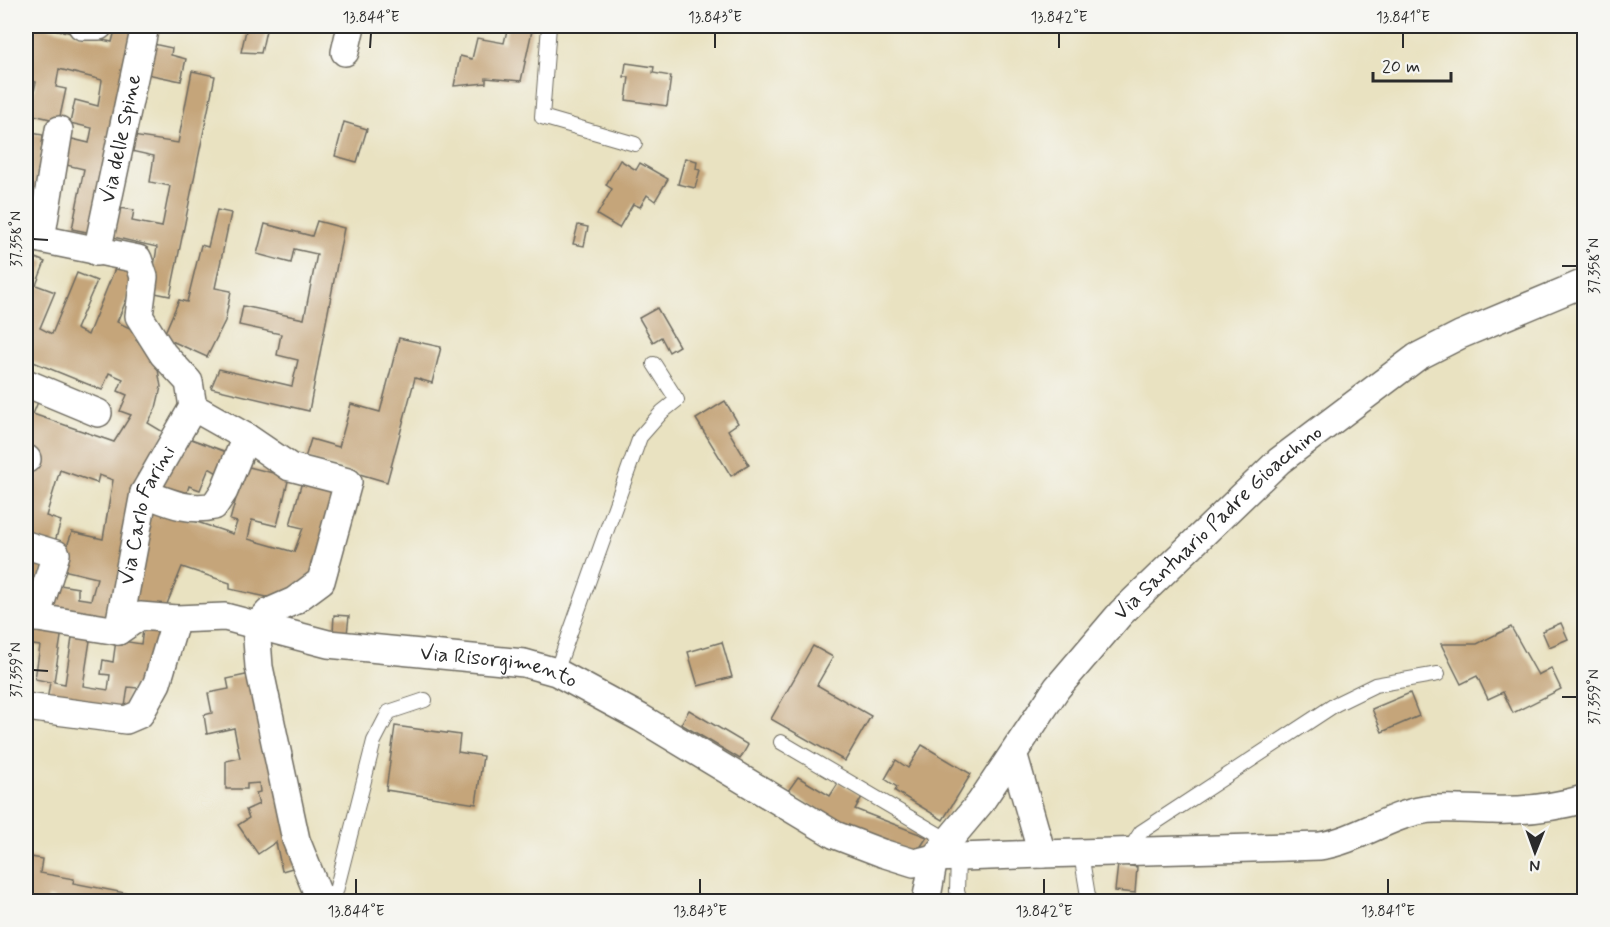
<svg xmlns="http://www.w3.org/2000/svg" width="1610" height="927" viewBox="0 0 1610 927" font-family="Mynerve,sans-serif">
<rect width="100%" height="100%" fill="#f6f6f2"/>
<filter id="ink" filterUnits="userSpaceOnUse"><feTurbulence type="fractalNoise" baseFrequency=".0167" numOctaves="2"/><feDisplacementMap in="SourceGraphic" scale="12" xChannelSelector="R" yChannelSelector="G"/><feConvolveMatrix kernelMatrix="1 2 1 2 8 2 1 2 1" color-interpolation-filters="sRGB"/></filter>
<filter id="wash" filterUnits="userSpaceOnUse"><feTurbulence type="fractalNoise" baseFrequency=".008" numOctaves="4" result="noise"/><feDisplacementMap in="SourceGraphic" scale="24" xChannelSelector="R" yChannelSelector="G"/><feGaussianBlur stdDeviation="1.35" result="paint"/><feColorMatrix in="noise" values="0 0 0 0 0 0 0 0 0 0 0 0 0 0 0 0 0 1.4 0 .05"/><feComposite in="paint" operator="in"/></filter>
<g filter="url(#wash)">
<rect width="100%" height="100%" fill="#e9e2c1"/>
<g id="blocks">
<g fill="#c5a57a">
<path d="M26,26H40L112,42L116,26H138L92,233L72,229L84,169L62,164L68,138L89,143L92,128L70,123L75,100L98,106L102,80L59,69L56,87L66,89L59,121L29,114L36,82L26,79Z"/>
<path d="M247,26H267L261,53L241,52Z"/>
<path d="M508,26H533L521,81L486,78V83L454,86L460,56L472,59L477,38L504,43Z"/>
<path d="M153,44L172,48L171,55L186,59L181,81L147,74Z"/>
<path d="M626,63L654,67L653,73L671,76L667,106L626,100L629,77H624Z"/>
<path d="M192,71L215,76L170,296L150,292L157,247L113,237L118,208L134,210L132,221L162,227L170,186L150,182L154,156L131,151L133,136L178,143Z"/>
<path d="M344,122L367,129L357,162L335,156Z"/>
<path d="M26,132L43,135L34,217L26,215Z"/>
<path d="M685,158L697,161L696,169L700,170L695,188L678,184Z"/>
<path d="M620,160L636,170L640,163L668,179L655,201L647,195L640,207L633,204L619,228L597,215L612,189L606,185Z"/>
<path d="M217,210L231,213L215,288L231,291L225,321L207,357L163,337L179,300L187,302L201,245L208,247Z"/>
<path d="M317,221L344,228L309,411L211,388L219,369L292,386L298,360L277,355L281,334L239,325L243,306L304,319L317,254L294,249L291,263L257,254L265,224L312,236Z"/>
<path d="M578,225L588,227L584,246L573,244Z"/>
<path d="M26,254L45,262L36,285L55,292L40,328L52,334L77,273L97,281L76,329L88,335L116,266L137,275L117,322L140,333L136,340L156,358L161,387L156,408L148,423L165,433L145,475L138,474L110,624L46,614L54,584L78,588V598L91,600L97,578L59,569L72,532L103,539L113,480L99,475L97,483L60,470L46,516L61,521L54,545L26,536V397L38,402L33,414L114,442L131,415L120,411L127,395L118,391L123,379L109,373L102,390L26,359V307L32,292L26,289Z"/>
<path d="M657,308L679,346L669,352L661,337L653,342L639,318Z"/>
<path d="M399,338L441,347L432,383L415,378L387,482L305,458L311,439L339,447L351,404L380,412Z"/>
<path d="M725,401L738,423L728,430L749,465L731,476L696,419Z"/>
<path d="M186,437L229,453L219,474L209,468L200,490L189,486L185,498L158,489Z"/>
<path d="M245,466L289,477L277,526L252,520L248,539L294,552L303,528L290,525L303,478L339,486L314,578L276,599L230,589V583L182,567L165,609L130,604L149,506L233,534L237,522L230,520Z"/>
<path d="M26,555L47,561L26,610Z"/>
<path d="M334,615L349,616L347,634L333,633Z"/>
<path d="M144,623L162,626L147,689L128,687L124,713L47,701L50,682L35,679L40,646L26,644V624L62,630L54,682L65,684L73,631L91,634L83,686L108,690L110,675L101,674L103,660L113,662L116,640L141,644Z"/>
<path d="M1561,623L1568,639L1549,647L1542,631Z"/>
<path d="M1511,627L1538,675L1551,668L1561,689L1513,713L1503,692L1488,699L1477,676L1461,684L1441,644H1477Z"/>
<path d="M722,642L732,677L698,686L688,652Z"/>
<path d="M813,646L833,657L817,685L871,716L845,761L771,719Z"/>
<path d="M255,673L296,867L282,871L276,842L258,854L238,825L249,818L246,810L259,804L256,793L260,792L259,783L247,784V789H226V761L240,758L234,728L207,734L204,715L212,713L208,693L229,689L227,679Z"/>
<path d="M1410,693L1419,716L1382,732L1372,709Z"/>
<path d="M689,710L748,745L740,759L681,724Z"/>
<path d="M395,726L460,735L458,752L483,756L476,804L386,790Z"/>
<path d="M922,745L971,774L943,820L895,791L897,787L885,779L896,760L908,768Z"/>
<path d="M798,777L830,796L839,782L862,797L855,809L927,837L916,854L843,826L788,791Z"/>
<path d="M26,856L42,859L40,873L74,879L73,883L135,895L133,902H54V899L48,897V902H26Z"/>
<path d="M1118,864L1137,867L1135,893L1115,891Z"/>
<path d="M1312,897L1337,898V902H1312Z"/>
</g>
</g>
</g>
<g filter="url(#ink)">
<use href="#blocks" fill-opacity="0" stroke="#6e6b60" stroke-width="1.5"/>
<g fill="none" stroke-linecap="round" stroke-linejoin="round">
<defs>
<g id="service">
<path d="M549,26L542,117L635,144"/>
<path d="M556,672L640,437L662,412L677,400L654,364"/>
<path d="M781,742L948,840"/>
<path d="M1128,852L1141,832L1336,704L1375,685L1438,674"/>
<path d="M1081,854L1089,902"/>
<path d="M958,857L957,891L960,902"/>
<path d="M305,902L336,891L374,741L389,712L425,700"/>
</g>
<g id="minor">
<path d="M82,26H99"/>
<path d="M345,52L351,26"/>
<path d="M26,236L138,259L144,277L139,316L163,354L189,382L193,407L246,437L290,467L348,482L321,581L294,601L269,612L256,626L259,667L296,840L321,902"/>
<path d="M41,239L59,130"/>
<path id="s1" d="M97,252L145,26"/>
<path d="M26,383L98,413"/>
<path d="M26,459H27"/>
<path d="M144,493C168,502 188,512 214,506L224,491L246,437"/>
<path d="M26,545L56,554L36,618"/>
<path id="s2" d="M26,616L118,631L140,616L176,619L225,617L328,644L524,663L556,672L641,718L835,835L882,853L914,863L934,858L1042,854L1014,756"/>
<path id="s3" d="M118,631L144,493L193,407"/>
<path d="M26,707L126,720L140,714L157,683L176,619"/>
<path d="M1042,854L1320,846C1358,840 1387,816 1424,810C1447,807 1470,810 1493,810C1522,811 1556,807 1584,799"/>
<path id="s4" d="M926,902L934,858L980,803L1057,688L1121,613L1279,461L1417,357L1460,335L1584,283"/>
</g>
</defs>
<use href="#service" stroke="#6e6b60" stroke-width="16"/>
<use href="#minor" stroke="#6e6b60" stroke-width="30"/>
<use href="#service" stroke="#fff" stroke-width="14"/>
<use href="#minor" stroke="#fff" stroke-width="27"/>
</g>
</g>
<path fill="none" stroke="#2b2b2b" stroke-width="2" d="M370,48L371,33M715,48V33M1059,48V33M1403,48V33M33,239L48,240M1562,266H1577M33,670L48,671M1562,697H1577M356,894V879M700,894V879M1044,894V879M1388,894V879"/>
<g text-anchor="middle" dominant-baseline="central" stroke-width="4.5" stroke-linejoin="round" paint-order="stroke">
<g font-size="21" fill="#2b2b2b" stroke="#f6f6f2">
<text stroke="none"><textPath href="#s1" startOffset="116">Via delle Spine</textPath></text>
<text stroke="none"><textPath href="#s3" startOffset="120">Via Carlo Farini</textPath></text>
<text stroke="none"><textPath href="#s4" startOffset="486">Via Santuario Padre Gioacchino</textPath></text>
<text stroke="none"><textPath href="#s2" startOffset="484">Via Risorgimento</textPath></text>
</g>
</g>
<rect width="1610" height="927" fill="none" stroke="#f6f6f2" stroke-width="66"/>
<g transform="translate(1535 852) rotate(181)" stroke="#f6f6f2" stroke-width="4.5" paint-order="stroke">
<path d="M0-4.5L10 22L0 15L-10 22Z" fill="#2b2b2b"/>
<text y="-9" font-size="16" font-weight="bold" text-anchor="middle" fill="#2b2b2b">N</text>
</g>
<path d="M1373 72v9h78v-9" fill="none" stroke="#2b2b2b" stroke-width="3"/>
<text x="1382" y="72" font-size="18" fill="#2b2b2b" stroke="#f6f6f2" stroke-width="4.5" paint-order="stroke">20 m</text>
<rect x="33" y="33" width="1544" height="861" fill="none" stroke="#2b2b2b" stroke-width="2"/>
<g font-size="15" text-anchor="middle" fill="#2b2b2b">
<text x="371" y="22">13.844°E</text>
<text x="715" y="22">13.843°E</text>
<text x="1059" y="22">13.842°E</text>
<text x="1403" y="22">13.841°E</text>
<text transform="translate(16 239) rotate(-90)" y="5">37.358°N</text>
<text transform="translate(1594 266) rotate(-90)" y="5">37.358°N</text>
<text transform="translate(16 670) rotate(-90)" y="5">37.359°N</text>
<text transform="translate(1594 697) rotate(-90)" y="5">37.359°N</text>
<text x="356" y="916">13.844°E</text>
<text x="700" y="916">13.843°E</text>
<text x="1044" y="916">13.842°E</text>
<text x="1388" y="916">13.841°E</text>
</g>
</svg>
